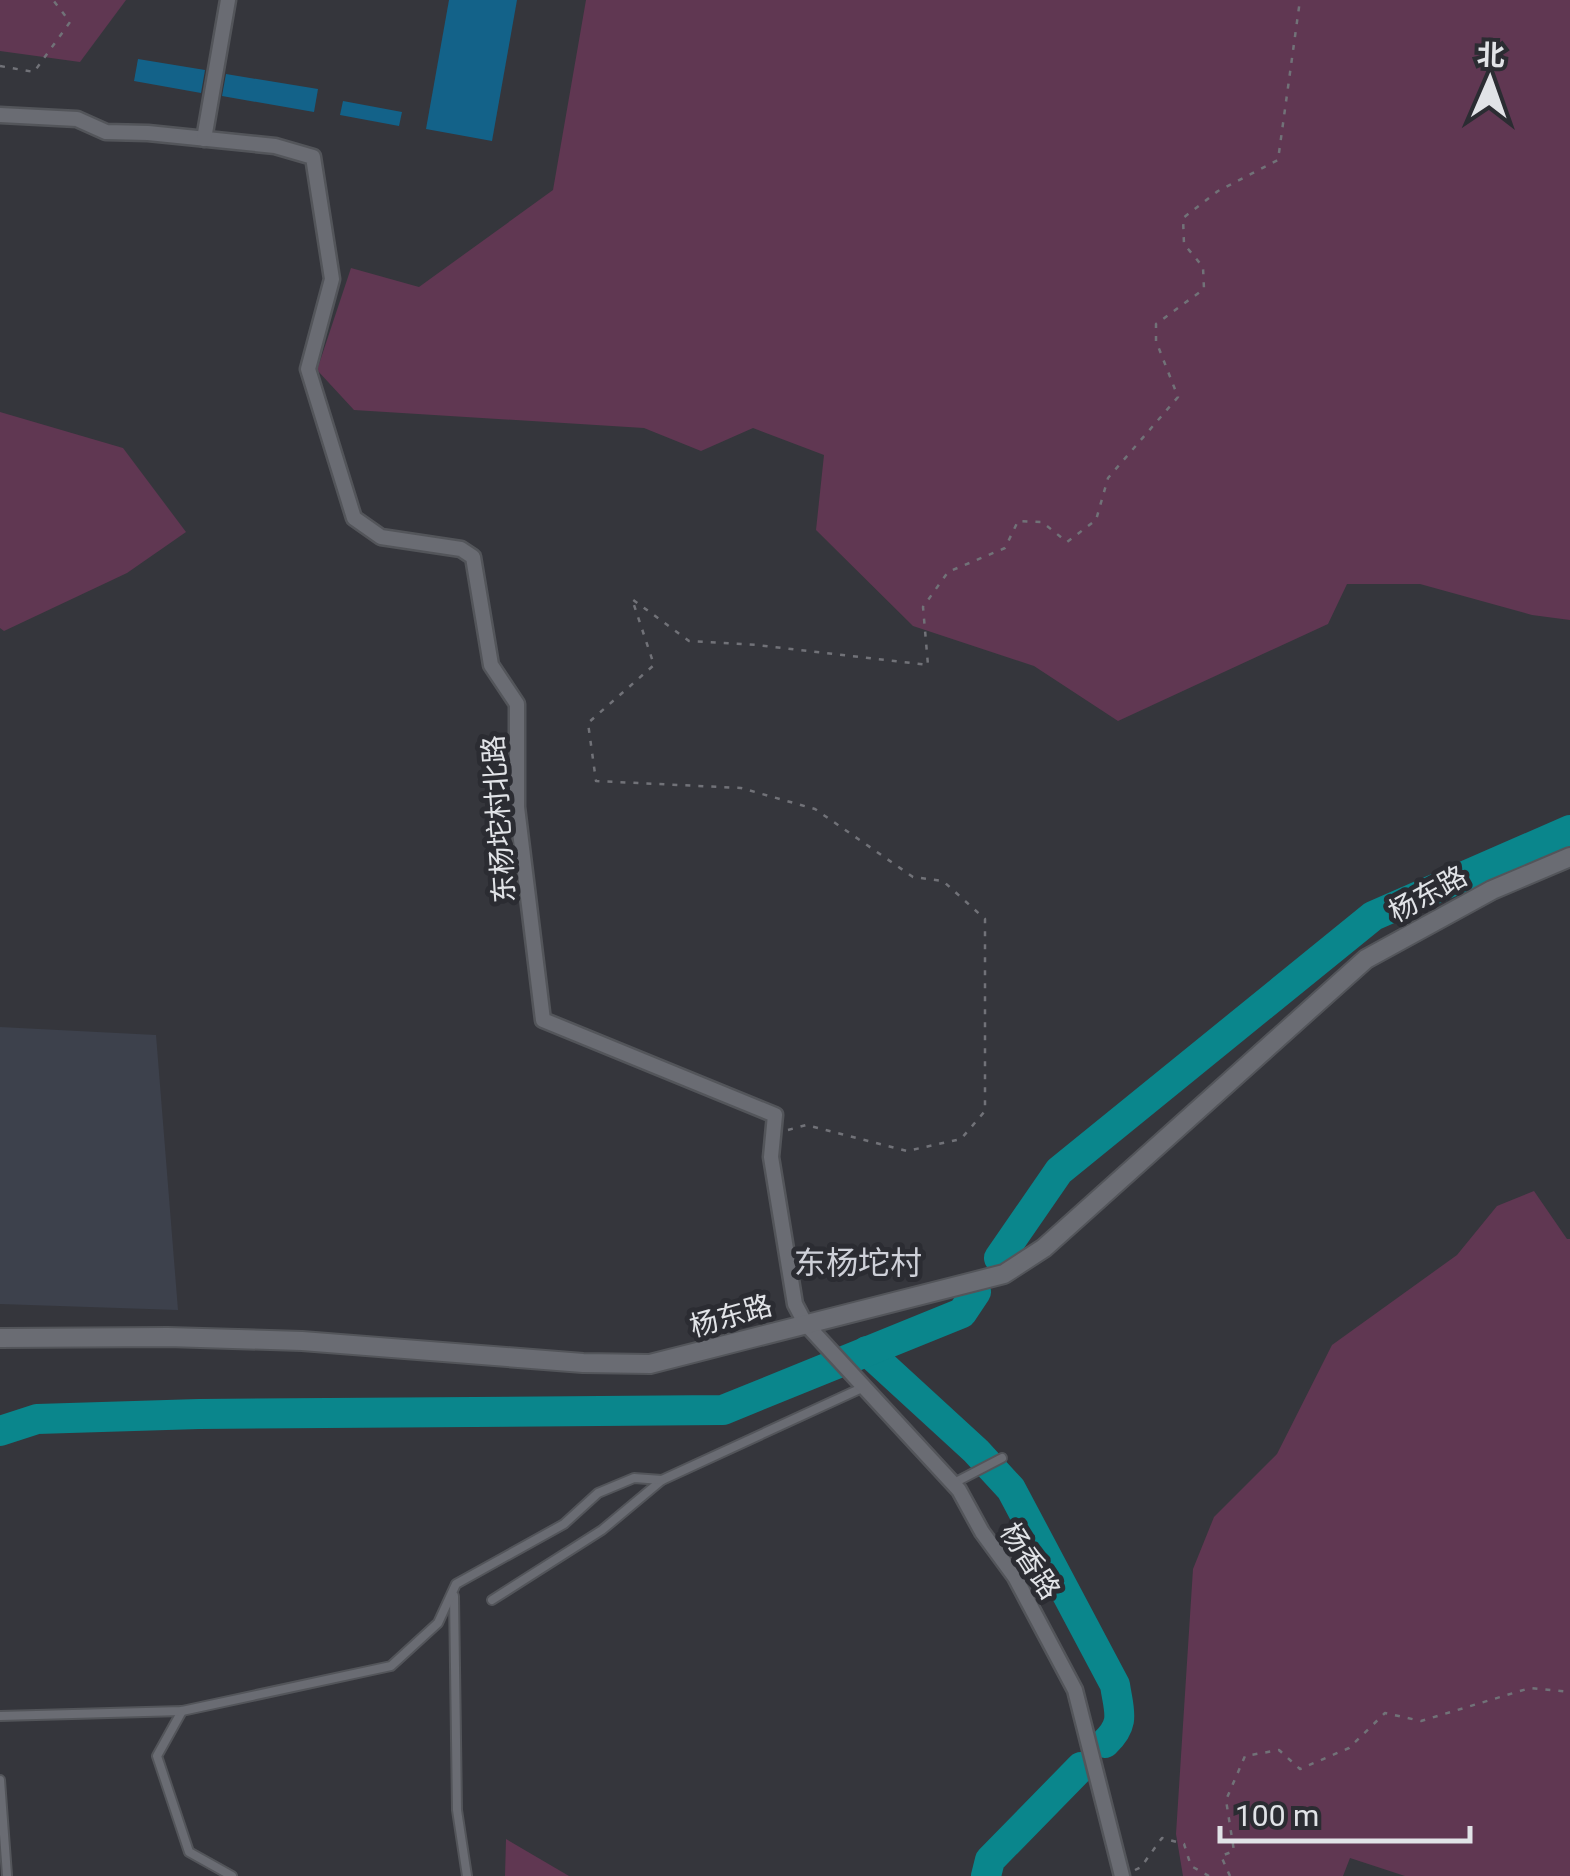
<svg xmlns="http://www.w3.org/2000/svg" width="1570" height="1876" viewBox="0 0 1570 1876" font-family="Roboto,'Noto Sans SC',sans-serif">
<rect width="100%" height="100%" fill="#35363c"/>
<path fill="#3d414c" d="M0,1027L156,1035L178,1310L0,1304Z"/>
<g fill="#603752">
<path d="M0,0H126L80,62L0,51Z"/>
<path d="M586,0H1570V620L1532,615L1420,584H1347L1328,624L1118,721L1034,666L913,626L816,530L824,455L753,428L701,451L644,428L354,410L317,370L351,268L419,287L553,190Z"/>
<path d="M0,412L123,448L186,532L127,573L4,631L0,628Z"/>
<path d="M1534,1191L1567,1239H1570V1876H1405L1350,1858L1343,1876H1183L1176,1834L1193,1569L1214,1517L1277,1454L1332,1345L1457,1255L1497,1206Z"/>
<path d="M506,1839L569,1876H505Z"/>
</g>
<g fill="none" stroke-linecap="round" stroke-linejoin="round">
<g stroke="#0a868c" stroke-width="30">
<path d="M999,1258L1059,1171L1373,916L1570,830"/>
<path d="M867,1351L976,1451L1011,1489L1115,1685C1119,1712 1126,1723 1105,1743"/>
<path d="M0,1431L37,1419L199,1414L723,1410L962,1313L976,1292"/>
<path d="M986,1876L990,1860L1081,1767"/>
</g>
</g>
<g fill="#136289">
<path d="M449,0H517L492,141L426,129Z"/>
<path d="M138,59L205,70L201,93L134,81Z"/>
<path d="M226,74L318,89L314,112L222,96Z"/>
<path d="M343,101L402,112L399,126L340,115Z"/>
</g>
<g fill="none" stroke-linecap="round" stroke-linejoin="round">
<defs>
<g id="service">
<path d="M952,1484L1002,1458"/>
<path d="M454,1596L457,1810L467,1876"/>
<path d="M492,1600L602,1530L662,1480L864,1387"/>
<path d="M182,1711L157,1756L189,1852L232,1876"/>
<path d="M0,1716L182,1711L391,1666L438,1623L456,1584L564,1524L598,1493L634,1478L662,1480"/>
<path d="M0,1780L7,1875"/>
</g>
<g id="minor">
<path d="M0,115L77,119L106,132L148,133L275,146L313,157L332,279L308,369L354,518L381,537L461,549L473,557L491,665L517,704V807L543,1020L775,1115L771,1157L795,1304L805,1323L959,1490L982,1532L1015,1577L1075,1690L1122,1876"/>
<path d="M204,139L228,0"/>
</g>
<path id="tertiary" d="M0,1338L168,1337L302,1341L583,1363L650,1364L1004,1274L1044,1248L1366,959L1492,890L1570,857"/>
</defs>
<use href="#service" stroke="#53555a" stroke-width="12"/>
<use href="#minor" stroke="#53555a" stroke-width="19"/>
<use href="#tertiary" stroke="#53555a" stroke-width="22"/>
<g stroke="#717278" stroke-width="2.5" stroke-dasharray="5 8" stroke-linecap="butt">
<path d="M0,66L34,72L70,22L53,0"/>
<path d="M788,1130L806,1125L907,1151L961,1139L985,1111V919L943,881L913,877L815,809L741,788L596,781L588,723L654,665L632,599L689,641L757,645L928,665L923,607L948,572L1005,548L1018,521L1042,522L1067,542L1096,520L1108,478L1178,397L1156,341V324L1204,289L1203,267L1184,244L1183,218L1218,191L1278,160L1300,0"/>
<path d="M1135,1870L1141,1867L1162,1838L1184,1844L1191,1866L1209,1876"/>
<path d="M1230,1876L1221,1856L1234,1851L1226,1800L1245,1756L1279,1750L1300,1769L1349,1748L1385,1713L1421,1721L1530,1688L1570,1692"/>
</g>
<use href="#service" stroke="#6a6c73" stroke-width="8"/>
<use href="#minor" stroke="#6a6c73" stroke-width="14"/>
<use href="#tertiary" stroke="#6a6c73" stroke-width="18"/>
</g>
<g text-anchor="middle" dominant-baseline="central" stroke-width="10" stroke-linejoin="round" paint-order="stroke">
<g font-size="28" fill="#e1e3e7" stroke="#2b2c32">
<text transform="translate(499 819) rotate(-94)">东杨坨村北路</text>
<text transform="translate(1428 894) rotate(-29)">杨东路</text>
<text transform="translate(731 1316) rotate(-16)">杨东路</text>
<text transform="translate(1030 1561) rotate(57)">杨香路</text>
</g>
<g font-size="32" fill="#ced0d8" stroke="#2b2c32">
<text x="858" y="1263">东杨坨村</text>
</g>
</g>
<g transform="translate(1490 80) rotate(2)" stroke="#2b2c32" stroke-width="8" paint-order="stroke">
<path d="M0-8L18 38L0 25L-18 38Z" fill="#e1e3e7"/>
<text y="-15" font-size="28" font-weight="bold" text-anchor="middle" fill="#e1e3e7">北</text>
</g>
<path d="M1220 1826v15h250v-15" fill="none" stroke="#e1e3e7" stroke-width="5"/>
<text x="1235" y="1826" font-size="30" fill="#e1e3e7" stroke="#2b2c32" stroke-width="8" paint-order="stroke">100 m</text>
</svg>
